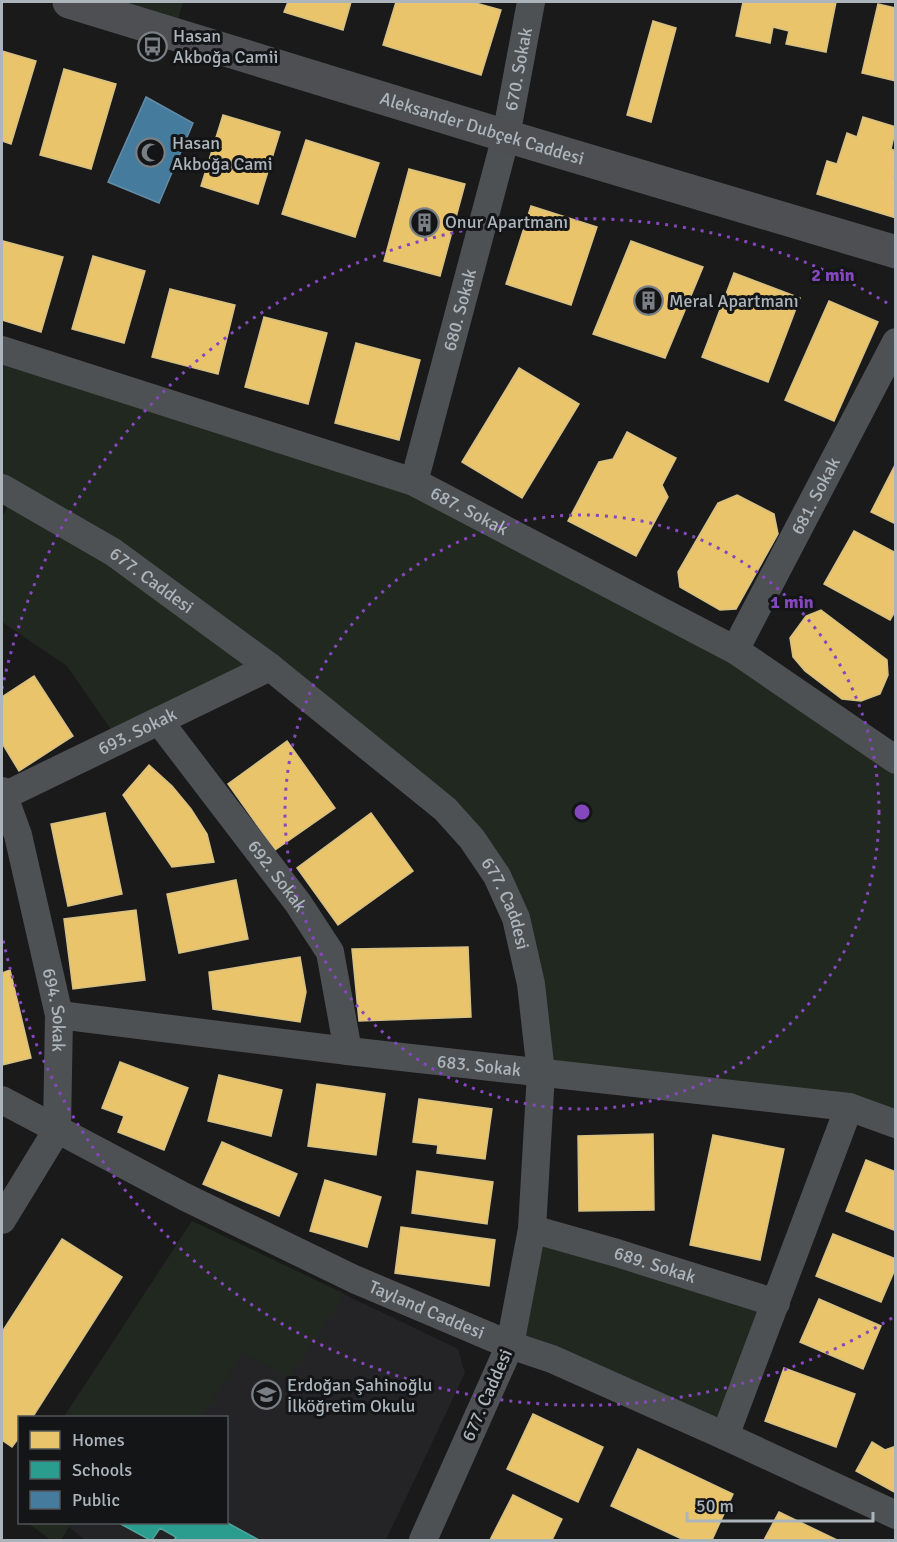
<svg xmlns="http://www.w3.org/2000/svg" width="897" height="1542" viewBox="0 0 897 1542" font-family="Signika,sans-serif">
<rect width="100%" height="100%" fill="#1a1a1b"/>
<path fill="#242427" d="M192,1221L458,1349L465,1373L386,1540H85L69,1527L61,1540H51L28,1523L226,1522V1418L64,1417Z"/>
<g fill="#212820">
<path d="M69,2H183L174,34Z"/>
<path d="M2,350L414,482L735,650L895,760V1124L541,1073L497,876L270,667L119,741L67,666L2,622V517L14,496L2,488Z"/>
<path d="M192,1221L345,1294L289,1378L243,1352L202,1417H64Z"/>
<path d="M532,1229L776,1303L725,1436L510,1345Z"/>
<path d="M28,1523H71L61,1540H51Z"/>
</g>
<g fill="#e9c46a" stroke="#d7c083" stroke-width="1.5">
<path d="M288,2H351L343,30L284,12Z"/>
<path d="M396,2H472L501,10L481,75L383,45Z"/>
<path d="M743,2H836L826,52L786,44L789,31L773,27L770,43L736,36Z"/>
<path d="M878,4L896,8V81L862,73Z"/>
<path d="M653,21L676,28L651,122L627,115Z"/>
<path d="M2,51L36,61L11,144L2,141Z"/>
<path d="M64,69L116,84L91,169L40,155Z"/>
<path d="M223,115L280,132L258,204L201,186Z"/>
<path d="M863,117L896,127L891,149L896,151V169L893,178L896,179V218L817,194L827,161L837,164L847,133L857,137Z"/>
<path d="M306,140L379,163L355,237L282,214Z"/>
<path d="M409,169L465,184L440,276L384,261Z"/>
<path d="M531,206L597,227L571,305L506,284Z"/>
<path d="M3,241L63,257L41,332L2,320V247Z"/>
<path d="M631,241L703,267L665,358L593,334Z"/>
<path d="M93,256L145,271L124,343L72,329Z"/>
<path d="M734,273L800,298L768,382L702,357Z"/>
<path d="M170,289L235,305L218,374L152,357Z"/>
<path d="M829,301L878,322L834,421L785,400Z"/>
<path d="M264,317L327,333L308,404L245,387Z"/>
<path d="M356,343L420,360L399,440L335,423Z"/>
<path d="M519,368L579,404L522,498L462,462Z"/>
<path d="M627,432L676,458L662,485L668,497L636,556L568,521L599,462L613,459Z"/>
<path d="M896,463V524L871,512Z"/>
<path d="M737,495L774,514L778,534L736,609L720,610L680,587L678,572L718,503Z"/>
<path d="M854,531L896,553V610L890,620L824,584Z"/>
<path d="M821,610L887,660L888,675L880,694L861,701L842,699L805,671L793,657L790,638L806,616Z"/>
<path d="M34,676L73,736L19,771L2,743V697Z"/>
<path d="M287,741L335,808L275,850L228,784Z"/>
<path d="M149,765L172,786L191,809L207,834L214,862L172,867L123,795Z"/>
<path d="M105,813L122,894L68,906L51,824Z"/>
<path d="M371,813L413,871L338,925L297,868Z"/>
<path d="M236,880L248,939L179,953L167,894Z"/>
<path d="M136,910L145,980L73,989L64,919Z"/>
<path d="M468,947L471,1017L359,1021L352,949Z"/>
<path d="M300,957L306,992L300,1022L213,1009L209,972Z"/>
<path d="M10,970L31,1058L2,1065V973Z"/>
<path d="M120,1062L188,1088L164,1150L118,1132L124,1116L102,1108Z"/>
<path d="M219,1075L282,1090L271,1136L208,1121Z"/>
<path d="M317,1084L385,1094L376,1155L308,1146Z"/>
<path d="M419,1099L492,1109L485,1159L437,1153L438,1145L413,1142Z"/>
<path d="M653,1134L654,1210L579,1211L578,1136Z"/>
<path d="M713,1135L784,1149L760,1260L690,1245Z"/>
<path d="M222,1142L297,1174L279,1216L203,1184Z"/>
<path d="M866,1160L896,1172V1231L846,1211Z"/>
<path d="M417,1171L493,1182L487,1224L412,1213Z"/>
<path d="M325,1180L381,1197L367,1247L310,1231Z"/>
<path d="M401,1227L495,1240L489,1286L395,1273Z"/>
<path d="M833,1234L896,1259V1267L881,1302L816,1276Z"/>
<path d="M62,1239L122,1277L32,1418H20V1436L12,1447L2,1440V1332Z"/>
<path d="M819,1299L881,1326L863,1369L800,1342Z"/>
<path d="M784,1368L855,1394L836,1447L765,1421Z"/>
<path d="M533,1414L603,1447L578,1502L507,1469Z"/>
<path d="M872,1442L885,1450L896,1446V1493L856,1471Z"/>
<path d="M638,1449L733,1494L712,1540H684L611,1506Z"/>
<path d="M513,1495L562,1519L552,1540H490Z"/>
<path d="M779,1512L837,1540H764Z"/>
</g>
<path fill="#2a9d8f" stroke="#51a49c" stroke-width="1.5" d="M117,1522H226L259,1540H174L176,1537L160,1528L152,1540H150Z"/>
<path fill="#457b9d" stroke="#648ca6" stroke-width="1.5" d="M146,97L193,123L159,203L108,182Z"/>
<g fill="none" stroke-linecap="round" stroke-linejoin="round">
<g stroke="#4e5154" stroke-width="28">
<path id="s1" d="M2,350L414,482L735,650L896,760"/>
<path id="s2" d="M414,482L506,136L531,2"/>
<path id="s3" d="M2,488L113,552L270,667L445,809L472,839L497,876L516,918L531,984L541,1073L532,1229L510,1345L423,1540"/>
<path id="s4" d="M735,650L896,342"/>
<path id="s5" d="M159,721L298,903L330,952L348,1051"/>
<path id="s6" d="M2,791L18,835L59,1015L57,1130L2,1220"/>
<path id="s7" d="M4,796L270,667"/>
<path id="s8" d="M59,1015L348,1051L849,1107L896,1124"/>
<path id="s9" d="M2,1100L185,1197L354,1279L510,1345L552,1359L725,1436L896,1515"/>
<path id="s10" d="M532,1229L617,1253L776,1303"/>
<path d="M725,1436L849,1107"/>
</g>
<path stroke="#4d4f52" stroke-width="33" id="s11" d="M69,2L506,136L896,252"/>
</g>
<g fill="none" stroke="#8547be" stroke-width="3" stroke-dasharray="3 6">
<circle cx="582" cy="812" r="297"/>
<path d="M892 1318A593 593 0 0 1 2 935M2 689A593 593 0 0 1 892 306"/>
</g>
<defs>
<symbol id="bus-ring" viewBox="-11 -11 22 22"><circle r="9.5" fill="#141517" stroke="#797f84" stroke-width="1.5"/><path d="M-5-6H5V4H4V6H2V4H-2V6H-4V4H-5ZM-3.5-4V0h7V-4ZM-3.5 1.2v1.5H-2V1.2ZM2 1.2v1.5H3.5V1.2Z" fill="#797f84"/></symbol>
<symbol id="mosque-ring" viewBox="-11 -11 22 22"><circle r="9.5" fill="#141517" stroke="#797f84" stroke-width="1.5"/><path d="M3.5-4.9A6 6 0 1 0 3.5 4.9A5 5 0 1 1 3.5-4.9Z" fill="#797f84"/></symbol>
<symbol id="building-ring" viewBox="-11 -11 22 22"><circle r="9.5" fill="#141517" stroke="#797f84" stroke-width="1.5"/><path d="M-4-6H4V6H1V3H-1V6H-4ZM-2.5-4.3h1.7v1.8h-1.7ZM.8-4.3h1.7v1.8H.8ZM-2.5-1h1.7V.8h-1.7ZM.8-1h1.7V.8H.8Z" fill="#797f84"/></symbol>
<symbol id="school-ring" viewBox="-11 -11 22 22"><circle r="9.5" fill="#141517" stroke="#797f84" stroke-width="1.5"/><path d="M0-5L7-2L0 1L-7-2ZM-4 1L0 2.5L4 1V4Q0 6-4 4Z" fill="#797f84"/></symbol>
</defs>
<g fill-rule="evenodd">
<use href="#bus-ring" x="136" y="30" width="33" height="33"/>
<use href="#mosque-ring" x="134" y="136" width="33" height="33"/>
<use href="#building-ring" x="408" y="206" width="33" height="33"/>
<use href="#building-ring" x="632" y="284" width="33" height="33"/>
<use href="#school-ring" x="250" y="1378" width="33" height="33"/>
</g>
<g text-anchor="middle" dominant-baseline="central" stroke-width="6" stroke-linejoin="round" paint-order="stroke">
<g font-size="18" fill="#acb5bc" stroke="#141517" text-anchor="start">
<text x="173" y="36">Hasan<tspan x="173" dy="21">Akboğa Camii</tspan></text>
<text x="172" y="143">Hasan<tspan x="172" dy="21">Akboğa Cami</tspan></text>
<text x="445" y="222">Onur Apartmanı</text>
<text x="669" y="301">Meral Apartmanı</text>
<text x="287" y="1385">Erdoğan Şahinoğlu<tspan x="287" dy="21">İlköğretim Okulu</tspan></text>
</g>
<g font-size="18" fill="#acb5bc" stroke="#141517">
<text stroke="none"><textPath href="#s2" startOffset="426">670. Sokak</textPath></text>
<text stroke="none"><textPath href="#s11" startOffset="432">Aleksander Dubçek Caddesi</textPath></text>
<text stroke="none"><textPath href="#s2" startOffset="178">680. Sokak</textPath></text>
<text stroke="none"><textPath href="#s4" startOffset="174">681. Sokak</textPath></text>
<text stroke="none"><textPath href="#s1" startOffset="495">687. Sokak</textPath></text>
<text stroke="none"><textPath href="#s3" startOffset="176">677. Caddesi</textPath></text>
<text stroke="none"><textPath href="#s7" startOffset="148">693. Sokak</textPath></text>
<text stroke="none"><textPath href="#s5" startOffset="195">692. Sokak</textPath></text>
<text stroke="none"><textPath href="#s3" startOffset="662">677. Caddesi</textPath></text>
<text stroke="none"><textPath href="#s6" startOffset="226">694. Sokak</textPath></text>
<text stroke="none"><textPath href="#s8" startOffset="423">683. Sokak</textPath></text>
<text stroke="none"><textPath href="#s10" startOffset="128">689. Sokak</textPath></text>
<text stroke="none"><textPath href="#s9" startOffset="474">Tayland Caddesi</textPath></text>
<text transform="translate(487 1395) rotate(-66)">677. Caddesi</text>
</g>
</g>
<circle cx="582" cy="812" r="9" fill="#8547be" stroke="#141517" stroke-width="3"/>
<g font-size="18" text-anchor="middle" font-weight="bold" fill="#8547be" stroke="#141517" stroke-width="6" stroke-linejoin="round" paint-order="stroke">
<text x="833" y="281">2 min</text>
<text x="792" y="608">1 min</text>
</g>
<rect width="897" height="1542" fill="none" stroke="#acb5bc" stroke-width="6"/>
<rect x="18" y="1416" width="210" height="108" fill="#141517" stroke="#515559" stroke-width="1.5"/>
<rect x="30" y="1431" width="30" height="18" fill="#e9c46a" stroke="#515559" stroke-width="1.5"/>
<text x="72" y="1446" font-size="18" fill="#acb5bc">Homes</text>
<rect x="30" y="1461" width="30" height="18" fill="#2a9d8f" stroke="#515559" stroke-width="1.5"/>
<text x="72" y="1476" font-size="18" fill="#acb5bc">Schools</text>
<rect x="30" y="1491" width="30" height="18" fill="#457b9d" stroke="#515559" stroke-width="1.5"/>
<text x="72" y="1506" font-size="18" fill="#acb5bc">Public</text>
<path d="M687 1512v9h186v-9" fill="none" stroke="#acb5bc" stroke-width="3"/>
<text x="696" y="1512" font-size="18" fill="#acb5bc" stroke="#141517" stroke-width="4.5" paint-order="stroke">50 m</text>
</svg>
